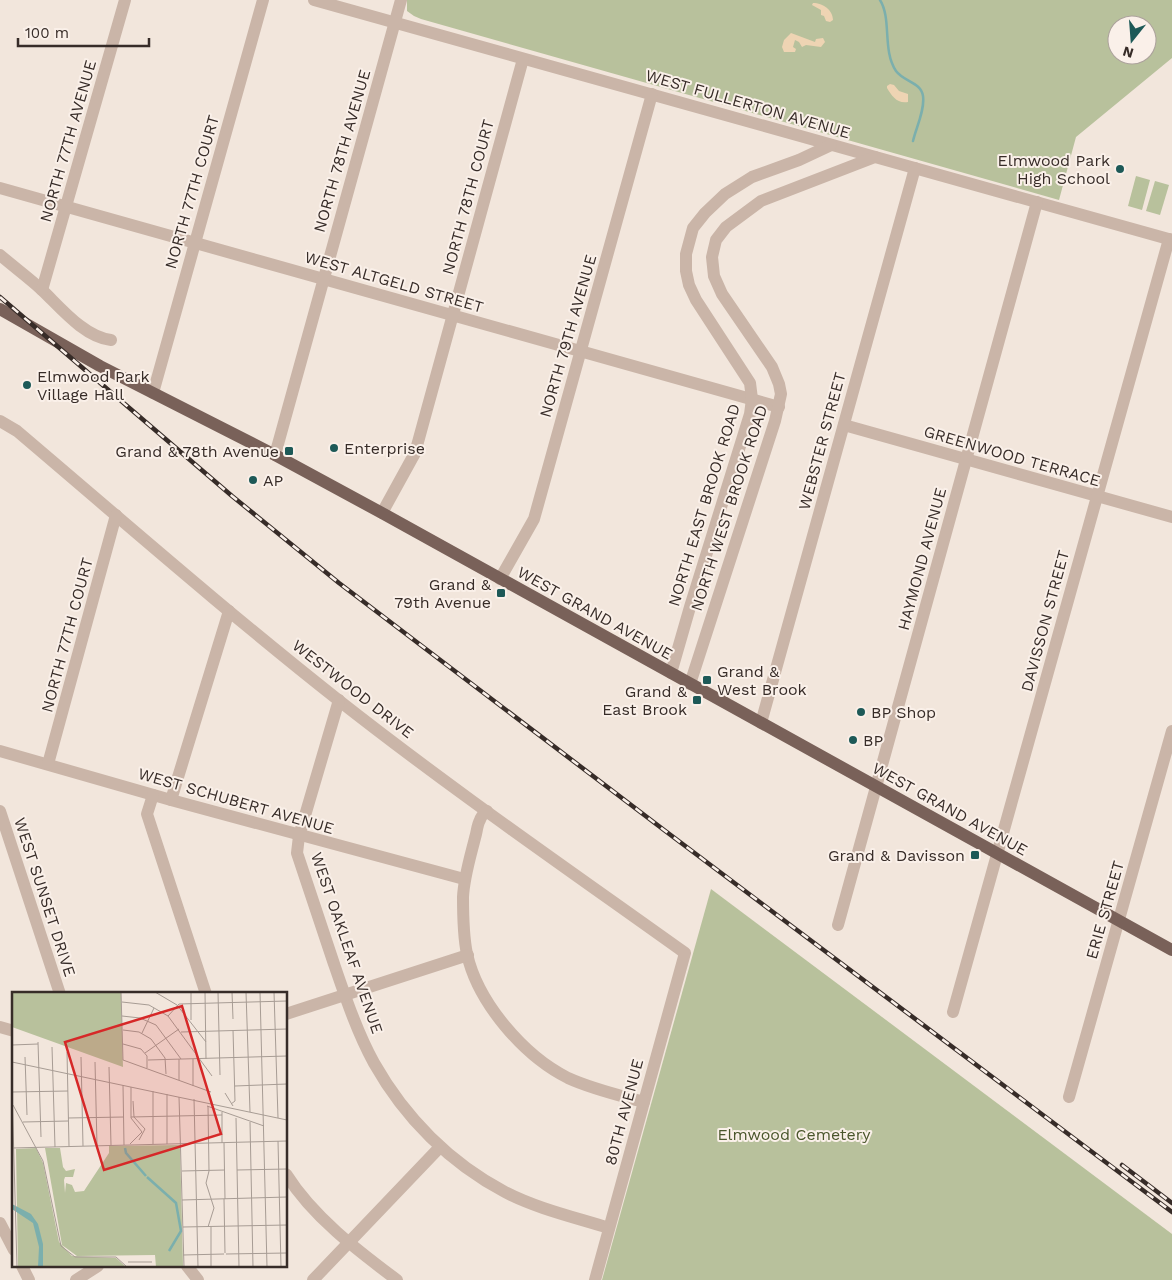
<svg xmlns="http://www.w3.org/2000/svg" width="1172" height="1280" viewBox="0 0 1172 1280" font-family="'Work Sans',sans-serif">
<rect width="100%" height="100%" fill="#f2e6dc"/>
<g fill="#b8c19c" fill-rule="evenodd">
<path d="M407,0H1172V58L1076,137L1059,200L421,19L414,16L407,11ZM1117,25H1147V55H1117Z"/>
<path d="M1136,176L1150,180L1142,210L1128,206Z"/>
<path d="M1155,181L1169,185L1160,215L1146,211Z"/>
<path d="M711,889L1172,1234V1280H602Z"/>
</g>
<g fill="#eed4b3">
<path d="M813,3C823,3 833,10 833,20L830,22L826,21L824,16L821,15V10L812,5Z"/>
<path d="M791,33L815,42L816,39L823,38L825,42L821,47L806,45L802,47L799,42L795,40L793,47L796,49L795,52H784L782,47L784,40Z"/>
<path d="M890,84L894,85L899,91L908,94V102C897,104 892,96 887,88V86Z"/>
</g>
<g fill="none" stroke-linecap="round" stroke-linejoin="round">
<path stroke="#7bafad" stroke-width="2.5" d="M880,0C892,19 882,50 896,71C904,82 921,82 923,96C925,110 916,128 913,141"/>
<g stroke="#cab5a8" stroke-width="12">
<path d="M314,0L1172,240"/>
<path d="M0,188L779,407"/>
<path d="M0,255C14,267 29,278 42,290C60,307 84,337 111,340"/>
<path d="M42,290L125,0"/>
<path d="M153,393L263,0"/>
<path d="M0,421L17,431C123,521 228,613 337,699C450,788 569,870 685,953L595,1280"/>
<path d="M844,425L1172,517"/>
<path d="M275,455L401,0"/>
<path d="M382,513L415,453L523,59"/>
<path d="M500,579L534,519L652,94"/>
<path d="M671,673L690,607L750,414L752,399L750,383L696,300L689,285L686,271V254L693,228L705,213L725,194L752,177L799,160L831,145"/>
<path d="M690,684L775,421L781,394L779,384L772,367L722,294L714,276L712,257L716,240L726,227L761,201L875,157"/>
<path d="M339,700L299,836L297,853C309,889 321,925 333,961C345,996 357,1032 374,1063C405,1118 450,1163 505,1192C538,1209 574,1217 609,1228"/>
<path d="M761,723L915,168"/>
<path d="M0,751L171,800L464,879"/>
<path d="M48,764L116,515"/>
<path d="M153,795L147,814L206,994"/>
<path d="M171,800L229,611"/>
<path d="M0,811L60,994"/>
<path d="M487,811C485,813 481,816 480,820C477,825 477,832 475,838C470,858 464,877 463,897C463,916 463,935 467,954C478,1003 524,1056 568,1078C592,1089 618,1095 644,1102"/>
<path d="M838,925L1037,202"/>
<path d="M953,1012L1169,239"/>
<path d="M286,1014L468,955"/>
<path d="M0,1027L14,1031"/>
<path d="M1069,1097L1172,731"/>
<path d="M286,1174C313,1217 357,1250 397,1280"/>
<path d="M0,1223L14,1250"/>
<path d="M22,1266L29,1280"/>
<path d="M187,1266L198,1280"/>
<path d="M76,1280L98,1266"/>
<path d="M313,1280L440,1147"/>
</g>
<path stroke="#796159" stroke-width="12" d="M0,309L100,366L275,455L382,513L1172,950"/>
<defs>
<g id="rail">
<path d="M0,297L232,496L339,583L664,830L1172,1212"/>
<path d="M1122,1165L1172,1203"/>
</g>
</defs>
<use href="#rail" stroke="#372c28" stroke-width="4.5"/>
<use href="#rail" stroke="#faf0e9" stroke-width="2.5" stroke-dasharray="8" stroke-linecap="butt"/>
</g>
<g fill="#1d5957" stroke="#faf0e9" stroke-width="2">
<circle cx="1120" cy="169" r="5"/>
<circle cx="27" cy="385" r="5"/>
<circle cx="334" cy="448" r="5"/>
<rect x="284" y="446" width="10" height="10" rx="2.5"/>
<circle cx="253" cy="480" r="5"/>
<rect x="496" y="588" width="10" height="10" rx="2.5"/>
<rect x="702" y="675" width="10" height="10" rx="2.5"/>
<rect x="692" y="695" width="10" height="10" rx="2.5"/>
<circle cx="861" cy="712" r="5"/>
<circle cx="853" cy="740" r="5"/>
<rect x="970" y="850" width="10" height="10" rx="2.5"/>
</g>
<g text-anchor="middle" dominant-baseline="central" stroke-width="4" stroke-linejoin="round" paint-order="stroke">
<g font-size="16" fill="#372c28" stroke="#faf0e9">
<text transform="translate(748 104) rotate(16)">WEST FULLERTON AVENUE</text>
<text transform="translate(68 141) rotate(-74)">NORTH 77TH AVENUE</text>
<text transform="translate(342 151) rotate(-74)">NORTH 78TH AVENUE</text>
<text transform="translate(192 192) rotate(-74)">NORTH 77TH COURT</text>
<text transform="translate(468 197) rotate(-75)">NORTH 78TH COURT</text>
<text transform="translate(394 282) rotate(16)">WEST ALTGELD STREET</text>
<text transform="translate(568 336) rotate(-74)">NORTH 79TH AVENUE</text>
<text transform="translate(822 441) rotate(-75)">WEBSTER STREET</text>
<text transform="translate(1012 456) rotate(16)">GREENWOOD TERRACE</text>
<text transform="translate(704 505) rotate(-73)">NORTH EAST BROOK ROAD</text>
<text transform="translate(729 508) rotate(-72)">NORTH WEST BROOK ROAD</text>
<text transform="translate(922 559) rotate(-75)">HAYMOND AVENUE</text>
<text transform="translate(595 613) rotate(29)">WEST GRAND AVENUE</text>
<text transform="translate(1045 621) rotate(-75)">DAVISSON STREET</text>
<text transform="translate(67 635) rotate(-75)">NORTH 77TH COURT</text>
<text transform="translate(353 689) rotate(38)">WESTWOOD DRIVE</text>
<text transform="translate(236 801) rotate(16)">WEST SCHUBERT AVENUE</text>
<text transform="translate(950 809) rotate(29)">WEST GRAND AVENUE</text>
<text transform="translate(45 897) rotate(72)">WEST SUNSET DRIVE</text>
<text transform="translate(1105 910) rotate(-74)">ERIE STREET</text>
<text transform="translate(347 943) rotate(71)">WEST OAKLEAF AVENUE</text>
<text transform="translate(624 1112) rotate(-75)">80TH AVENUE</text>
</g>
<g font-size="16" fill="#372c28" stroke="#faf0e9" text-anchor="start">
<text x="1110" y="160" text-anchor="end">Elmwood Park<tspan x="1110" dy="18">High School</tspan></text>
<text x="37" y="376">Elmwood Park<tspan x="37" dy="18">Village Hall</tspan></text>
<text x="344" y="448">Enterprise</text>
<text x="279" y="451" text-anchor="end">Grand &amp; 78th Avenue</text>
<text x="263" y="480">AP</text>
<text x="491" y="584" text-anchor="end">Grand &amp;<tspan x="491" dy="18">79th Avenue</tspan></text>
<text x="717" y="671">Grand &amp;<tspan x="717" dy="18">West Brook</tspan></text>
<text x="687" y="691" text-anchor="end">Grand &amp;<tspan x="687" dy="18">East Brook</tspan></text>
<text x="871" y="712">BP Shop</text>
<text x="863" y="740">BP</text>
<text x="965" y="855" text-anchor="end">Grand &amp; Davisson</text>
</g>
<g font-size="16" fill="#4a562c" stroke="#faf0e9">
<text x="794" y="1134">Elmwood Cemetery</text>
</g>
</g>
<g transform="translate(12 992)">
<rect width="275" height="275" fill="#f2e6dc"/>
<path d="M0,0H109L111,75L0,35ZM168,153L171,274L144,275L143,263L65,264L50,253L33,156H48L51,175L54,179L63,177L61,185H53L52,188L53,201L54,191L60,193L63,200L72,199L97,161V154ZM24,156L31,171L47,250L60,264L104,266L114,275H6L4,157Z" fill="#b8c19c"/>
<path d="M0,212L19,222L26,232L31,252V275H26L27,255L21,231L0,217Z" fill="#7bafad"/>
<path fill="none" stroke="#7bafad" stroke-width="2.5" d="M113,156L114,161L134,184M135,185L164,211L169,239L157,259"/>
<path fill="none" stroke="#a79c94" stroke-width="1" d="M109,0L111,68L199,100M143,0L165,13L194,50M179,0V28M193,0L194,67M206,0L208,83M220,0L221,27M234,0L238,120M248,0L255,275M262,0L266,126M110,10L137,13L156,24L200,84M110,24L128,26L144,33L169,67M156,24L167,12L275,9M111,38L127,40L139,47L153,66L154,82M169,40L275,37M130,41L142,16M26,50L29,145M111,52L129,57L135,64V76M0,53L26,52M40,55L43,155M55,60L57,154M133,61L167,37M13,65L15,123M69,65L71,154M181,67V94M136,68L275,64M0,70L275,128M83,70L85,154M97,75L99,153M167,88V67M111,93L112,153M223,94L275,92M0,98L5,275M0,100L56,99M213,101L221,114M167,105L172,275M182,107L186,275M121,109L122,125L133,137L127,148M219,112L223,109L221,38M1,113L31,169L49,254L63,265H104L115,275M195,114L252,134M210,120V151M119,125L210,123M56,126L112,125M224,126L227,275M11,130L56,129M238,130L241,275M266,149L269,275M212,151L213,207M118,152L130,140L119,126V95M141,152V99M155,152V102M0,156L275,149M225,178L275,177M170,179L213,178M212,207L213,261M170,208L275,205M171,235L275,233M196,235L202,216L194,191L197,179L196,114M199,235V275M214,262L275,261M171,263L212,262M116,270H140"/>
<path fill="#d62828" fill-opacity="0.15" stroke="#d62828" stroke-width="2.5" d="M170,14L209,142L92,178L53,50Z"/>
<rect width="275" height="275" fill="none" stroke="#372c28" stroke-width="2.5"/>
</g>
<g transform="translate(1132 40) rotate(197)"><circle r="24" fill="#faf0e9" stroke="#aca29c"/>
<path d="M0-4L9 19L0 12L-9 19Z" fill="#1d5957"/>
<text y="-8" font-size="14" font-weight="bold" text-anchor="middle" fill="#372c28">N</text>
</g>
<path d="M18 38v8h131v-8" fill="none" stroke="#372c28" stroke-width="2.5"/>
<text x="25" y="38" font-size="15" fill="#372c28" stroke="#faf0e9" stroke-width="4" paint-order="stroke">100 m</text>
</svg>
